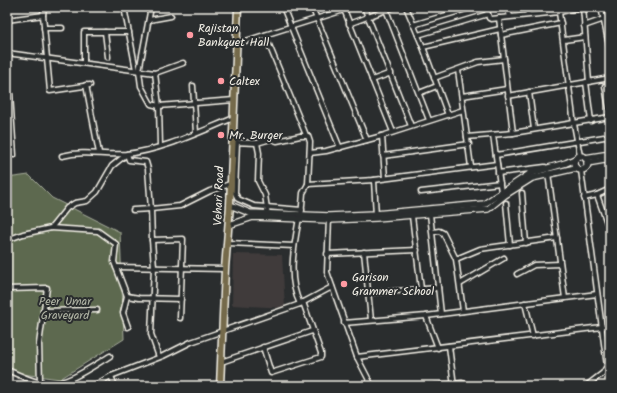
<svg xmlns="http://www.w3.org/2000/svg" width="617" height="393" viewBox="0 0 617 393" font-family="Kalam,sans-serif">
<rect width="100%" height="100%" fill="#2a2d2e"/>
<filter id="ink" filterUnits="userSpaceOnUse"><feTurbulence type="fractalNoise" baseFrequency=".025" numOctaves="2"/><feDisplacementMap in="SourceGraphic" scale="8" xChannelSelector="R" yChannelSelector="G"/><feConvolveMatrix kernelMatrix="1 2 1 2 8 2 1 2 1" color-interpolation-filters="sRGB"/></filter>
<g filter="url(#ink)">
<path fill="#3f3b3b" d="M233,254L282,255L285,308L232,305Z"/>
<path fill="#5d6950" stroke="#a8ad9c" d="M29,175L52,198L120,232L124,339L60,379L7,372V178Z"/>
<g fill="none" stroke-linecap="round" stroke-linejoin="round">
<defs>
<g id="street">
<path d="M124,7L136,70"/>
<path d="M151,7L139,71L141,86L151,104L159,106L234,100"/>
<path d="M283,7L340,148"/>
<path d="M312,7L367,140"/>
<path d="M343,7L393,132"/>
<path d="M364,7L411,126"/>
<path d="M385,7L429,120"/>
<path d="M406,7L423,47L500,29"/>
<path d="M486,7L489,18L491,19L559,12L583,7L589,82"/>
<path d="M507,7L510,16"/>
<path d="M526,7L528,14"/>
<path d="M549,7L550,13"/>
<path d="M601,7L610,50"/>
<path d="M559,12L574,124L580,156"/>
<path d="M43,15L44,7"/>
<path d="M499,18L513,133"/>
<path d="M7,20L43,15L50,91L90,85"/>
<path d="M149,20L171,16"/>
<path d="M349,24L394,7"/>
<path d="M413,25L473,7"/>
<path d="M584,26L610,17"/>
<path d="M44,28H62"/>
<path d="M105,32L108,57"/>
<path d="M265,35L306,135"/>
<path d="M418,35L488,14"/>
<path d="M501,35L561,23"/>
<path d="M564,40L585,37"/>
<path d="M236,44L344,10"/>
<path d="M423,47L448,115"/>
<path d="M7,53L155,73L183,63"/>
<path d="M84,63V32H129"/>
<path d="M458,70L471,167"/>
<path d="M155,73L159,106L160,146"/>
<path d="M434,78L478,62L504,59"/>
<path d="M372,80L391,73"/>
<path d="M586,82L591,121"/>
<path d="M86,85L99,153"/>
<path d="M193,86L196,133"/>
<path d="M605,86L610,114"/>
<path d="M529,92L534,129"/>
<path d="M419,93L437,86"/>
<path d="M7,94H10L14,155"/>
<path d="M462,96L507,89"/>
<path d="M508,96L610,78"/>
<path d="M493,135L501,192"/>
<path d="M382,136L385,178"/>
<path d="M467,137L513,133L610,117"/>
<path d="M232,142L257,143L271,139L277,141L300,136H308L310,142L308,184L303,193L301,217"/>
<path d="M237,142L235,193L238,199L254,206L302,210"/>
<path d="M257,143L259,153L258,181L265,195L268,215"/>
<path d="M310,153L326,151L382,136L463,110"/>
<path d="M496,155L610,136"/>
<path d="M62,156C87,150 102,156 126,154C163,150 199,132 234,118"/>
<path d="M383,156L469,144"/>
<path d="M607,159L610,167"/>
<path d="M581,170L607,366L603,373L586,386"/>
<path d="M498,173L545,167"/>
<path d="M548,173L565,298"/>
<path d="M374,180L376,216"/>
<path d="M308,184L374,180L497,164"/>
<path d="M421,192L500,183"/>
<path d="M522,193L526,243"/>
<path d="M597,195L610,231"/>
<path d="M584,198L597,195L610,189"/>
<path d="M506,203L510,245"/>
<path d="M430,214L441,314"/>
<path d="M412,216L421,289"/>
<path d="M299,218C294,246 287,278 300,304"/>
<path d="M329,218L327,272L357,357L372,386"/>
<path d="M51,228L98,231L116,244L114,262L127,296L123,313L128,327"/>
<path d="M433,232L439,231L443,233L456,259L463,311"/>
<path d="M7,240L23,234L51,228L67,208L75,203L87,201L97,192L112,166L127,154L129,160L146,162L148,169L151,209L133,210"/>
<path d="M152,240L154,267L151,334L159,357"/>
<path d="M228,243L294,246"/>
<path d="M364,252L371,320"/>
<path d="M327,254L417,250"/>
<path d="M456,259L480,249L557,238"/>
<path d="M116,267L225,269"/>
<path d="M517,274L534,265L560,264"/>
<path d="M460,284L504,258"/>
<path d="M7,289L47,288L39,344L40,382"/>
<path d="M369,293L438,288"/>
<path d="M127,296L139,298L181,299"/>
<path d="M525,303L533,336"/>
<path d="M43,311L97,310"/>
<path d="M426,316L438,348"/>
<path d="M180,318L183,239L152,240L151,209L180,206L210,191L230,184"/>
<path d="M344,323L426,316L597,294"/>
<path d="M449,346L454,386"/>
<path d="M263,347L271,373L321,357V353L303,302"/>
<path d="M357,357L610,326"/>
<path d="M221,362L312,331"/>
<path d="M7,370C20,375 34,383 48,384C67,385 93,366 110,356"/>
<path d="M111,376L115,386"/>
<path d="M93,386L111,376L163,356L191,342L300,304L332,287"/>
<path d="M435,386L462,383L471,386"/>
</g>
<g id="secondary">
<circle cx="581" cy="163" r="7"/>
<path d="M585,158L610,154"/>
<path d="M587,163L610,159"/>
<path d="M230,205L250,213L329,216L375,214L484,204L531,173L566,163L575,159"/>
<path d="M229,225L253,217L329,220L376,218L488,209L505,195L532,178L576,168"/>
</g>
<path id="primary" d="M220,386L225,269L230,205L238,7"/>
</defs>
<use href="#street" stroke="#f4f1e8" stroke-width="7"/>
<use href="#secondary" stroke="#f4f1e8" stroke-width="8"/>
<use href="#primary" stroke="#f4f1e8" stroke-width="9"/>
<use href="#street" stroke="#2a2d2e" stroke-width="4"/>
<use href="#secondary" stroke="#2a2d2e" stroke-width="5.5"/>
<use href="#primary" stroke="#756b4b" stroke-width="6"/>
</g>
</g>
<g fill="#ff9aa2" stroke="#2a2d2e" stroke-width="1.5">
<circle cx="190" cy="35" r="4"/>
<circle cx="221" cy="81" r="4"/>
<circle cx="221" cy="135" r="4"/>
<circle cx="344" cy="284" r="4"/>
</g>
<g text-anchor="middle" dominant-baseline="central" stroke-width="4" stroke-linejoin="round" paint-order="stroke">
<g font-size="12" fill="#f4f1e8" stroke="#2a2d2e" text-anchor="start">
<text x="198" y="28">Rajistan<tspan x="198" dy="14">Bankquet Hall</tspan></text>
<text x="229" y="81">Caltex</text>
<text x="229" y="135">Mr. Burger</text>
<text x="352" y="277">Garison<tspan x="352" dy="14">Grammer School</tspan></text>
</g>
<g font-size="12" fill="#f4f1e8" stroke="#2a2d2e">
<text transform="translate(219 196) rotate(-88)">Vehari Road</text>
</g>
<g font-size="12" fill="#b0b4a4" stroke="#2a2d2e">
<text x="65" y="301">Peer Umar<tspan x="65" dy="14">Graveyard</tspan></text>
</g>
</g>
<rect width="617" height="393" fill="none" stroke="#2a2d2e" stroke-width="24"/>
<rect x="12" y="12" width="593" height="369" fill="none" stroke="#f4f1e8" stroke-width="1.5" filter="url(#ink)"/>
</svg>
